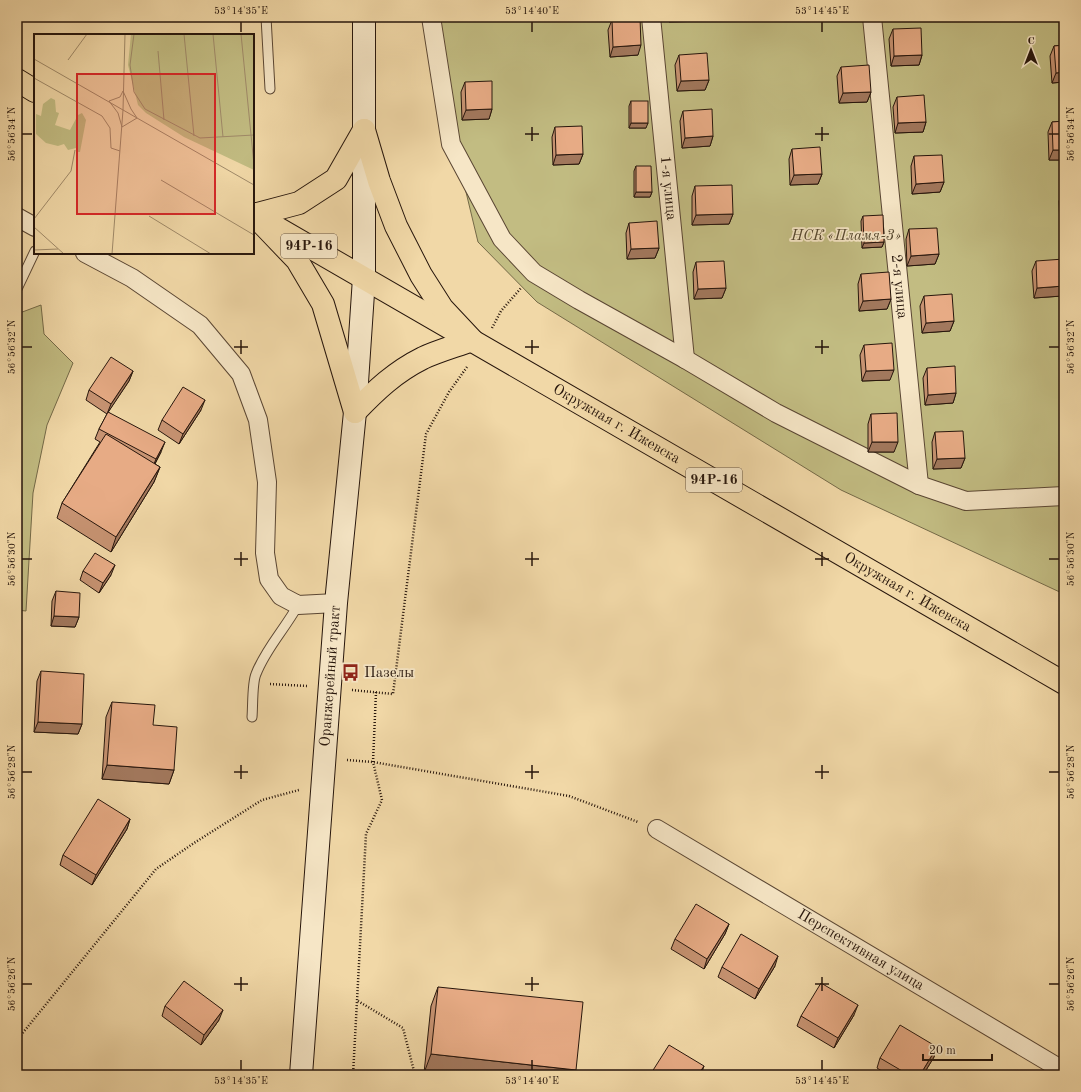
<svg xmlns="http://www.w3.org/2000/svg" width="1081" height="1092" viewBox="0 0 1081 1092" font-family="'Old Standard TT',serif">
<rect width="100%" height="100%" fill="#f1d8a7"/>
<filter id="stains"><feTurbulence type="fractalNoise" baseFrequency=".005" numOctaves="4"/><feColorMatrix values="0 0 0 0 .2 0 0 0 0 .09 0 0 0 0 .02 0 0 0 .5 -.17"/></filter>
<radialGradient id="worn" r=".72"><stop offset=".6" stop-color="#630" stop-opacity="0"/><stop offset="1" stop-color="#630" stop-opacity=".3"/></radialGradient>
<g fill="#c2bc82" stroke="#746947">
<path d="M424,17H1064V594L841,490L537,302L478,242Z"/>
<path d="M41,305L44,334L73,363L47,425L33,493L26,611L17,610V314Z"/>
</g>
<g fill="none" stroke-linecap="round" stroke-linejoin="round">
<defs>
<g id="lane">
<path d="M266,17L270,89"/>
<path d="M17,289L35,251"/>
<path d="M252,717C253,706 252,683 256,674C266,648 285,629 298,605"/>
</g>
<g id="street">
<path d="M431,17L451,144L502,239L534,273L579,300L685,359L776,413L919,485L966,501L1064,496"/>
<path id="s1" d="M651,17L685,359"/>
<path id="s2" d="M872,17L919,485"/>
<path d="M17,217L35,227"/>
<path d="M85,253L132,278L200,325L241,374L258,420L267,482L265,553L269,579L281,596L298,605L336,603"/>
<path id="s3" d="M657,829L1064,1071"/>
</g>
<g id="secondary">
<path id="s4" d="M301,1075L336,603L355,412L364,278V17"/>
</g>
<g id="primary">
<path d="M17,80L35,91"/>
<path id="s5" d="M253,214L1064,683"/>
<path d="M355,412C376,390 395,372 423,358C438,351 456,346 472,340L442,308L421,275L396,226L379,181L364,130"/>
<path d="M355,412L323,304L297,260L254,215L299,203L336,179L364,130"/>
</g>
</defs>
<use href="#lane" stroke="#5a4633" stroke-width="11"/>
<use href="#street" stroke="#5a4633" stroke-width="20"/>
<use href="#secondary" stroke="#27160c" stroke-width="24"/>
<use href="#primary" stroke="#27160c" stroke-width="24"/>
<g stroke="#27160c" stroke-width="2.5" stroke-dasharray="1 2" stroke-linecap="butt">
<path d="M492,328L501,311L521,288"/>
<path d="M270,684L307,686"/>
<path d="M352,690L393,694L426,434L449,392L467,367"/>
<path d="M347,760L373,762L569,796L638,822"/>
<path d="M358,1001L403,1028L415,1075"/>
<path d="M17,1040L156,869L194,843L262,800L299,790"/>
<path d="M353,1075L366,834L382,800L373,762L376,692"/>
</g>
<use href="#lane" stroke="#f6e6c6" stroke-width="9"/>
<use href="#street" stroke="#f6e6c6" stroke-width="18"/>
<use href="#secondary" stroke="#f6e6c6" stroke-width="22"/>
<use href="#primary" stroke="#f1d8a7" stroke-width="22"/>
</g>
<g fill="#c79372" stroke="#27160c">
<path d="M612,20L638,55L610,57L608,30Z"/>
<path d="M893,29L922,55L919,65L891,66L889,39Z"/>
<path d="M1064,45V82L1052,83L1050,56L1054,46Z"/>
<path d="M679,55L709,80L705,90L677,91L675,65Z"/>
<path d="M841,67L871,92L867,102L839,103L837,76Z"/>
<path d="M465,82L492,109L489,119L462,120L461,92Z"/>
<path d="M897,97L926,122L923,132L895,133L893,107Z"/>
<path d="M631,101L646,128H629V106Z"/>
<path d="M683,111L713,136L710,146L682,148L680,121Z"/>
<path d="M1064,121V160H1049L1048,132L1052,122Z"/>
<path d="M555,127L583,154L579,164L553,165L552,137Z"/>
<path d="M792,149L822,174L818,184L790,185L789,159Z"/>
<path d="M914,156L944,182L940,192L912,194L911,166Z"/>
<path d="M636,166L652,192L650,197H634V171Z"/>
<path d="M695,186L733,214L729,224L692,225V196Z"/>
<path d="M1063,191H1064V227L1060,228L1059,201Z"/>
<path d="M863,216L884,242L882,247L862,248L861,221Z"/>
<path d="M629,223L659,248L655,258L627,259L626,233Z"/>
<path d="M909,229L939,254L935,264L907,266L906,239Z"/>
<path d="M1036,261L1062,296L1034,298L1032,271Z"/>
<path d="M696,262L726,288L722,298L694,299L693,272Z"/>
<path d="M861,274L891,299L887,309L859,311L858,284Z"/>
<path d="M924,296L954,321L950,331L922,333L920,306Z"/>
<path d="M864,345L890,380L862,381L860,355Z"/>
<path d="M927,368L956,393L953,403L925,405L923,378Z"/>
<path d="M133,371L129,381L108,412L161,452L155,464L160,467L154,482L111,552L57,518L62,503L100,442L95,439L99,429L107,414L86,400L89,390Z"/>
<path d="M201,410L179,444L158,430L162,420Z"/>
<path d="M871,414L894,452H868V424Z"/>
<path d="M935,432L965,458L961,468L933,469L932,442Z"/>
<path d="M83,571L111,575L99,593L80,580Z"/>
<path d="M56,591L79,617L75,627L51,626L52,601Z"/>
<path d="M41,671L82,724L78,734L34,732L37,681Z"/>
<path d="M112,702L153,725L174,770L169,784L102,779L106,717Z"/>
<path d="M130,819L127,829L92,885L60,865L63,855Z"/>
<path d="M729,924L725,934L704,969L671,949L675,939Z"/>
<path d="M775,966L755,999L718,977L722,967Z"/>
<path d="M438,987L574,1075H439L424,1073L431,1006Z"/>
<path d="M165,1006L219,1020L201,1045L162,1016Z"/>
<path d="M854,1015L834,1048L797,1026L801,1016Z"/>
<path d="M937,1047L934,1057L923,1075H888L877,1068L880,1058Z"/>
</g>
<g fill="#a2785d" stroke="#27160c">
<path d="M671,17H707L706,21L669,22Z"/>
<path d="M829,17H856V19L828,20Z"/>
<path d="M641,45L638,55L610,57L613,47Z"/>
<path d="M922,55L919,65L891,66L894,56Z"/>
<path d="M1064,72V82L1052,83L1056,73Z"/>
<path d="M709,80L705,90L677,91L681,81Z"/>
<path d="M871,92L867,102L839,103L843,93Z"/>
<path d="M492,109L489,119L462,120L466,110Z"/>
<path d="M926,122L923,132L895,133L898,123Z"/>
<path d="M631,123H648L646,128H629Z"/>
<path d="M713,136L710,146L682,148L685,138Z"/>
<path d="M1053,150H1064V160H1049Z"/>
<path d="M583,154L579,164L553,165L556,155Z"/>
<path d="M822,174L818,184L790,185L794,175Z"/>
<path d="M944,182L940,192L912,194L916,184Z"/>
<path d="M636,192H652L650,197H634Z"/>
<path d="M733,214L729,224L692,225L696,215Z"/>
<path d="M1064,218V227L1060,228Z"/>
<path d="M884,242L882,247L862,248L864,243Z"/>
<path d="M659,248L655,258L627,259L631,249Z"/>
<path d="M939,254L935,264L907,266L911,256Z"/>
<path d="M1064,286V289L1062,296L1034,298L1037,288Z"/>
<path d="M726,288L722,298L694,299L698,289Z"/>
<path d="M891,299L887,309L859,311L863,301Z"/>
<path d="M954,321L950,331L922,333L926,323Z"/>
<path d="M894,370L890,380L862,381L866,371Z"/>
<path d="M133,371L129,381L107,414L111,404Z"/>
<path d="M956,393L953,403L925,405L928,395Z"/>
<path d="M205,400L201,410L179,444L183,434Z"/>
<path d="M165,442L161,452L152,469L156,459Z"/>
<path d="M872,442H898L894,452H868Z"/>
<path d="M965,458L961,468L933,469L937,459Z"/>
<path d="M160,467L154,482L111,552L116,537Z"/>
<path d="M115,565L111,575L99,593L103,583Z"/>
<path d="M54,616L79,617L75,627L51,626Z"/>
<path d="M38,722L82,724L78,734L34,732Z"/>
<path d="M107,765L174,770L169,784L102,779Z"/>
<path d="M130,819L127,829L92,885L96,875Z"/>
<path d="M729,924L725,934L704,969L707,959Z"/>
<path d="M778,956L775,966L755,999L759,989Z"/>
<path d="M858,1005L854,1015L834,1048L838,1038Z"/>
<path d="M223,1010L219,1020L201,1045L204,1035Z"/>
<path d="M937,1047L934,1057L923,1075H920Z"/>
<path d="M431,1054L576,1070L574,1075H439L424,1073Z"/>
<path d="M704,1066L701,1075H698Z"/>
</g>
<g fill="#e7ab85" stroke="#27160c">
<path d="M640,18L641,45L613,47L612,20Z"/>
<path d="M921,28L922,55L894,56L893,29Z"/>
<path d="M1064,45V72L1056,73L1054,46Z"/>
<path d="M707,53L709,80L681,81L679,55Z"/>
<path d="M869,65L871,92L843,93L841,67Z"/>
<path d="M492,81V109L466,110L465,82Z"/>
<path d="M924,95L926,122L898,123L897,97Z"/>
<rect x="631" y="101" width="17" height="22"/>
<path d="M712,109L713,136L685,138L683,111Z"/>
<path d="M1064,121V150H1053L1052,122Z"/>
<path d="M582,126L583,154L556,155L555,127Z"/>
<path d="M820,147L822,174L794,175L792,149Z"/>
<path d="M942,155L944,182L916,184L914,156Z"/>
<path d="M636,166H651L652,192H636Z"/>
<path d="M732,185L733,214L696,215L695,186Z"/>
<path d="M1063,191H1064V216Z"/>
<path d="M883,215L884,242L864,243L863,216Z"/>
<path d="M657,221L659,248L631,249L629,223Z"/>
<path d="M937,228L939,254L911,256L909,229Z"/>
<path d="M1064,259V286L1037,288L1036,261Z"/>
<path d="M724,261L726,288L698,289L696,262Z"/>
<path d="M889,272L891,299L863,301L861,274Z"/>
<path d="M952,294L954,321L926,323L924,296Z"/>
<path d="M892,343L894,370L866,371L864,345Z"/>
<path d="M111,357L133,371L111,404L89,390Z"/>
<path d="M955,366L956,393L928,395L927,368Z"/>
<path d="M183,387L205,400L183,434L162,420Z"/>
<path d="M108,412L165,442L156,459L99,429Z"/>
<path d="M897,413L898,442H872L871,414Z"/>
<path d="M963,431L965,458L937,459L935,432Z"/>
<path d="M106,434L160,467L116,537L62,503Z"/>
<path d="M95,553L115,565L103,583L83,571Z"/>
<path d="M56,591L80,593L79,617L54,616Z"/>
<path d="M41,671L84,674L82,724L38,722Z"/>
<path d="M112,702L155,705L153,725L177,727L174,770L107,765Z"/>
<path d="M98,799L130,819L96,875L63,855Z"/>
<path d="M696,904L729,924L707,959L675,939Z"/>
<path d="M741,934L778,956L759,989L722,967Z"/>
<path d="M184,981L223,1010L204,1035L165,1006Z"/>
<path d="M821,983L858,1005L838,1038L801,1016Z"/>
<path d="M438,987L583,1002L576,1070L431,1054Z"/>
<path d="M900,1025L937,1047L920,1075H909L880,1058Z"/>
<path d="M669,1045L704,1066L698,1075H650Z"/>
</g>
<path fill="none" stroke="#27160c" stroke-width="1.5" d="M241,22V32M532,22V32M822,22V32M532,127V141M822,127V141M22,134H32M525,134H539M815,134H829M1049,134H1059M241,340V354M532,340V354M822,340V354M22,347H32M234,347H248M525,347H539M815,347H829M1049,347H1059M241,552V566M532,552V566M822,552V566M22,559H32M234,559H248M525,559H539M815,559H829M1049,559H1059M241,765V779M532,765V779M822,765V779M22,772H32M234,772H248M525,772H539M815,772H829M1049,772H1059M241,977V991M532,977V991M822,977V991M22,984H32M234,984H248M525,984H539M815,984H829M1049,984H1059M241,1060V1070M532,1060V1070M822,1060V1070"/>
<defs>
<symbol id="bus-bare" viewBox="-9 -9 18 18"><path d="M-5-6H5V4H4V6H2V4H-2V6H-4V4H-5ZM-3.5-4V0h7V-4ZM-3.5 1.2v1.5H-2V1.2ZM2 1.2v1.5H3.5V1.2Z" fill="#8f2418" stroke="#f6e6c6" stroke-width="2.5" paint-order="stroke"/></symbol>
</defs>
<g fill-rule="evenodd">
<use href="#bus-bare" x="338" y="660" width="25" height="25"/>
</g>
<g text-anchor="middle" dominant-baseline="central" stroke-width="3.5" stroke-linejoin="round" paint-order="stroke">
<g fill="#f6e6c6" stroke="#655444" stroke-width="1">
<rect x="281" y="234" width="56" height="24" rx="3"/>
<rect x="686" y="468" width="56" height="24" rx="3"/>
</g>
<g font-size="14" font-weight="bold" fill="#27160c">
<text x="309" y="246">94Р-16</text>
<text x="714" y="480">94Р-16</text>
</g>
<g font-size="15" fill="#27160c" stroke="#f6e6c6">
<text stroke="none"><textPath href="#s1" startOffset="172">1-я улица</textPath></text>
<text stroke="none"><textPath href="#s2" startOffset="271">2-я улица</textPath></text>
<text stroke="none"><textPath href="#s5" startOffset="420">Окружная г. Ижевска</textPath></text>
<text stroke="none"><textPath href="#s5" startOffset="756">Окружная г. Ижевска</textPath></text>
<text stroke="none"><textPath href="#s4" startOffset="400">Оранжерейный тракт</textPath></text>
<text stroke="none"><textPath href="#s3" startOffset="237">Перспективная улица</textPath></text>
</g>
<g font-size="15" font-style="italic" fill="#56482f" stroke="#f6e6c6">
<text x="846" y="236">НСК «Пламя-3»</text>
</g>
<g font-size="15" fill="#27160c" stroke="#f6e6c6" text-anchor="start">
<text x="364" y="673">Пазелы</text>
</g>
</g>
<g transform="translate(34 34)">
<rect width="220" height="220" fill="#f1d8a7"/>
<path d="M97,0H220V136L150,103L112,79L104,71L94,31ZM17,64L21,66L22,78L25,79L21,91L36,96L44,81L48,79L52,86L46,118H43L42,114L34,116L30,110L24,112L12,109L2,100V80L7,82L9,70Z" fill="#c2bc82"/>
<path fill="none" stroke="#a08a69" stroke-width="1" d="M100,0L96,31L100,58L111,75L166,104L220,101M150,0L160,102M179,0L189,103M207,0L220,131M124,17L130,86M0,25L220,151M34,26L53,0M0,44L68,82L76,94L77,114L86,117M89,57L97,75L103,84L88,93L84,79L75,67L86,63ZM127,146L220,201M115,182L177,220M0,185L37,137L41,116M0,193L30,220M0,216L24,215M78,220L89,76L91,0"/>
<path fill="#d62828" fill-opacity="0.15" stroke="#d62828" stroke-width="2" d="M43,40H181V180H43Z"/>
<rect width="220" height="220" fill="none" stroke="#27160c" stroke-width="2"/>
</g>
<rect width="1081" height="1092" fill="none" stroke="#f1d8a7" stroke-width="44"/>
<g transform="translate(1031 50)" stroke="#f6e6c6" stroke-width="3" paint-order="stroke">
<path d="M0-3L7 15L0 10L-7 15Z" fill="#27160c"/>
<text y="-6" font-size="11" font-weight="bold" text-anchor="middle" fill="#27160c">С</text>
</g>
<path d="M923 1054v6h69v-6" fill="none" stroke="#27160c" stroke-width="2"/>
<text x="929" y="1054" font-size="12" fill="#27160c" stroke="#f6e6c6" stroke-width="3" paint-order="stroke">20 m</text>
<rect x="22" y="22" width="1037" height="1048" fill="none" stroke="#27160c" stroke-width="1.5"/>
<g font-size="10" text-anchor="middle" fill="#27160c">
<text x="241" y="14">53°14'35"E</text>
<text x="532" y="14">53°14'40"E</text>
<text x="822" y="14">53°14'45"E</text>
<text transform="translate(11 134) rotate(-90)" y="4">56°56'34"N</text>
<text transform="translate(1070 134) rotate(-90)" y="4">56°56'34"N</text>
<text transform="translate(11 347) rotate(-90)" y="4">56°56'32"N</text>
<text transform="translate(1070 347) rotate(-90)" y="4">56°56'32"N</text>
<text transform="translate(11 559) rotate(-90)" y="4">56°56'30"N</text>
<text transform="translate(1070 559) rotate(-90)" y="4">56°56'30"N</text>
<text transform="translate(11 772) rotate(-90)" y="4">56°56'28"N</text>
<text transform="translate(1070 772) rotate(-90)" y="4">56°56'28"N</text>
<text transform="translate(11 984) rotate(-90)" y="4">56°56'26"N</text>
<text transform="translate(1070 984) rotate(-90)" y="4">56°56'26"N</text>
<text x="241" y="1084">53°14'35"E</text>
<text x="532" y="1084">53°14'40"E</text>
<text x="822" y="1084">53°14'45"E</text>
</g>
<rect width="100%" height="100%" filter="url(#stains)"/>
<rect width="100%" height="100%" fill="url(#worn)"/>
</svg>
